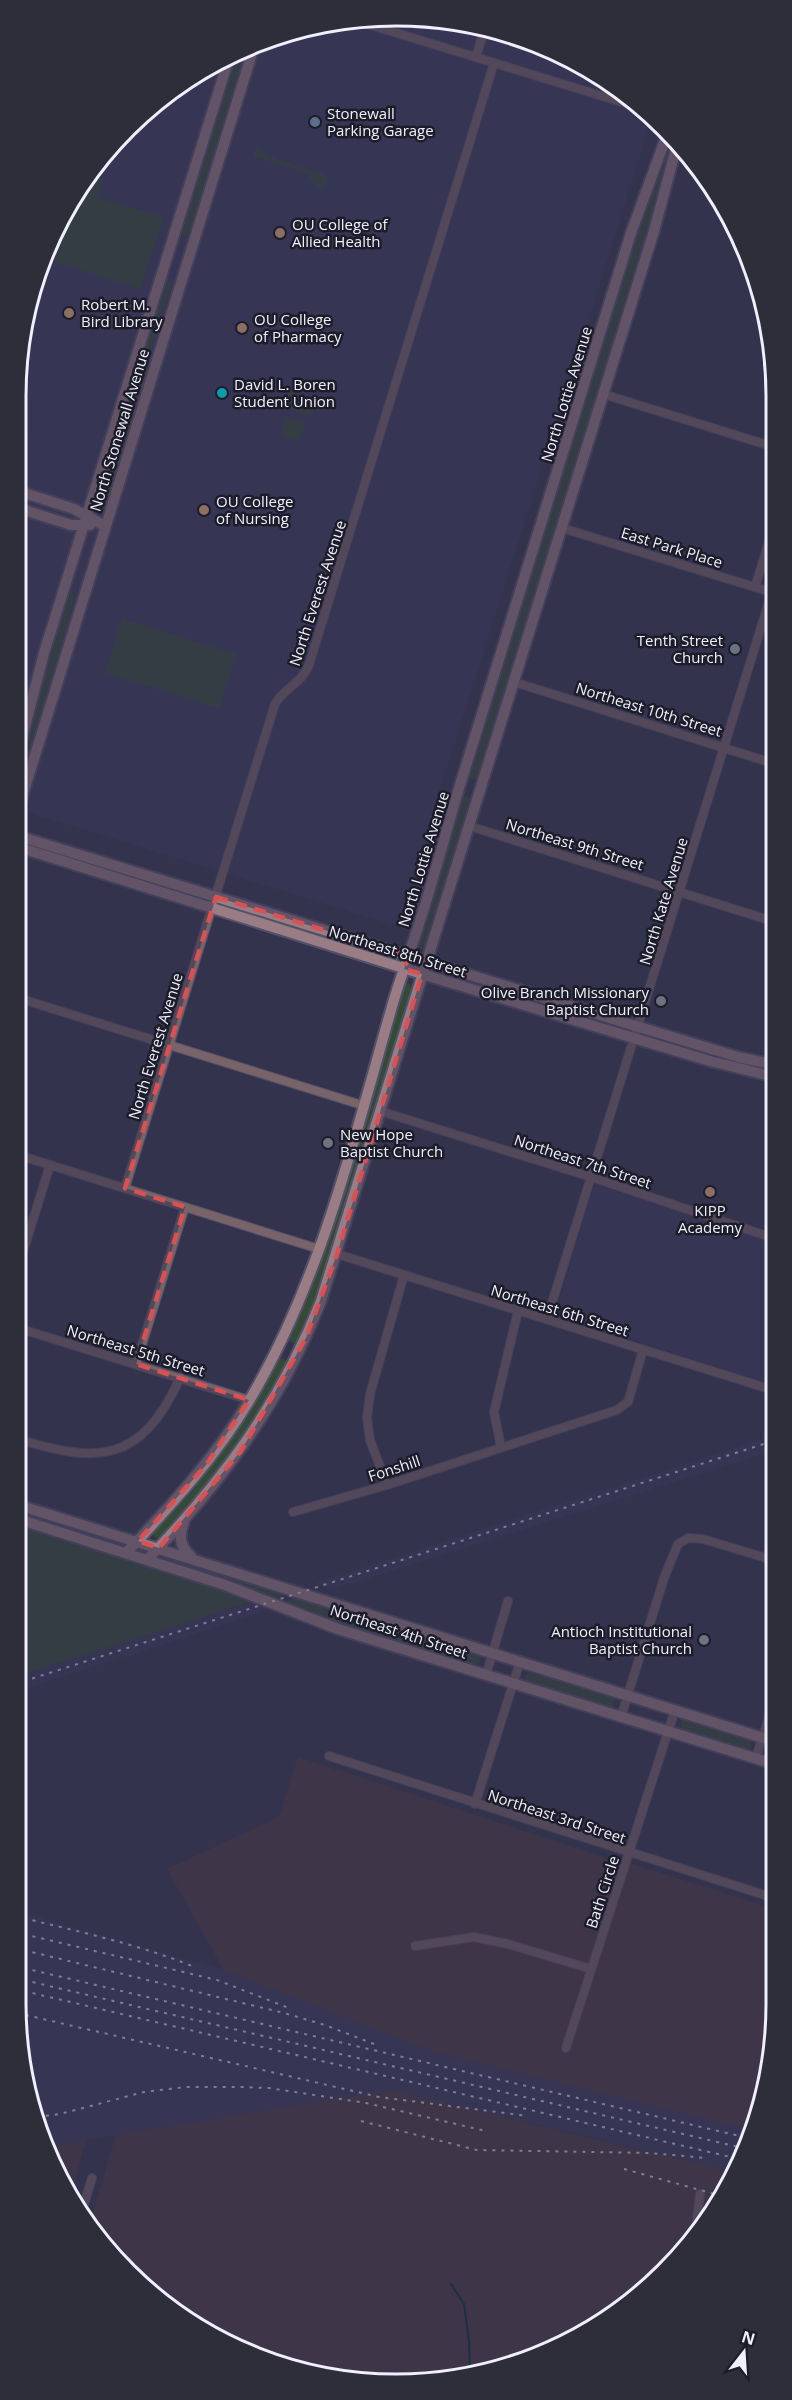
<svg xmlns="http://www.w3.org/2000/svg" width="792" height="2400" viewBox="0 0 792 2400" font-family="'Open Sans',sans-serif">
<rect width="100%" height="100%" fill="#34334e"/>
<g fill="#4b3841">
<path d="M298,1757L615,1861L636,1865L777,1910V2004L764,2102L752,2130L433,2052L224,1970L167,1869L279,1817Z"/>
<path d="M390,2089L572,2134L733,2171L713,2216L608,2321L494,2372L347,2382L227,2346L110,2255L90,2223L116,2135Z"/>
<path d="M86,2140L71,2194L43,2148Z"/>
</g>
<g fill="#3b395b">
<path d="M346,18L494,28L607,79L652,118L397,926L15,808V396L28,298L94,164L205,66Z"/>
<path d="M596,1185L776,1243V1385L562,1317L558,1307L593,1188Z"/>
<path d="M776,1435V1450L333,1589L316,1583Z"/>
<path d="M253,1601L274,1608L15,1692V1677Z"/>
<path d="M15,1911L224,1970L433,2052L752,2130L733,2171L390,2090L43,2147L15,2004Z"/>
</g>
<g fill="#334b36">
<path d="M243,53L239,79L190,233L186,237L181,232L235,56Z"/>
<path d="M671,135L675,138L650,230L481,776L477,780L470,778L467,771L637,225Z"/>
<path d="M257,149L278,160L324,174L328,181L326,185L318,188L305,172L255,157L253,153Z"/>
<path d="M89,174L103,179L97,198L164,217L140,289L47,259Z"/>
<path d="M166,280L172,282L153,342L149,373L139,404L129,401Z"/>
<path d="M289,392L316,401L312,416L284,408Z"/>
<path d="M126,407L137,411L108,501L101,507L98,501Z"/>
<path d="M286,417L305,423L299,441L281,435Z"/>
<path d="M72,592L74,596L63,648L29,755L25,754L23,748L68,594Z"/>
<path d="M122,619L236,654L219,708L105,673Z"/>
<path d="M465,796L471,798L473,804L426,950L420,948L419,942L442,869L447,839L460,800Z"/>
<path d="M406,983L410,984L411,989L389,1063L383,1095L337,1246L301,1342L295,1344L290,1341L288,1334L402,986Z"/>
<path d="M282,1358L288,1361L287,1370L244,1443L161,1540L157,1539L153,1535L155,1531L192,1492L207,1472L275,1362Z"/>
<path d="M15,1523L253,1601L15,1677Z"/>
<path d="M163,1554L286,1594L276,1598L162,1560L158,1558L159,1555Z"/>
<path d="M297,1598L477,1654L481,1658L479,1663L474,1666L348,1627L285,1602Z"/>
<path d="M530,1671L614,1697L613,1708L527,1682L525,1677Z"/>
<path d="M685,1719L748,1738L751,1743L750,1749L745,1751L682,1731L681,1721Z"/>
</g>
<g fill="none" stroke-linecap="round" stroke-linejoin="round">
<path stroke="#022a34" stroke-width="2" d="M451,2284L464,2304L469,2340L470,2374"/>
<defs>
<g id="street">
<path d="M351,19L641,108"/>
<path d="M476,57L485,27"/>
<path d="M603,394L774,447"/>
<path d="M562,528L774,593"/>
<path d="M755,587L774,526"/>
<path d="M514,682L775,764"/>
<path d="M469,826L775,922"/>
<path d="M15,997L365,1106"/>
<path d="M380,1111L591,1177L776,1239"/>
<path d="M15,1154L319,1249"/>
<path d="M125,1188L275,704C284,688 302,683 309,665L494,63"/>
<path d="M337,1254L776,1391"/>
<path d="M15,1278L50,1165"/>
<path d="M547,1319L772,592"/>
<path d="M15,1327L249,1400"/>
<path d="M136,1364L185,1207"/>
<path d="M15,1438C97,1464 141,1464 180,1378"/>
<path d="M501,1447L494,1412L518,1311"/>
<path d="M387,1485L370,1440L367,1418L370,1394L404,1275"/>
<path d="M293,1512L387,1485L617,1410L628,1402L643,1350"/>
<path d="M486,1675L508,1601"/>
<path d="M621,1717L664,1578L678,1544L688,1538L703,1539L776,1561"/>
<path d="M329,1756L777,1899"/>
<path d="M756,1758L776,1694"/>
<path d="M475,1804L520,1662"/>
<path d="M415,1946L474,1937L508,1944L591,1969"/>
<path d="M566,2048L675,1710"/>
<path d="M82,2211L92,2178"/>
<path d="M695,2234L700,2194"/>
</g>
<g id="secondary">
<path d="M15,490L74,509L105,526"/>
<path d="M15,507L71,525H90"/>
<path d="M15,765L44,653L229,58"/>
<path d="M15,820L253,50"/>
<path d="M15,835L639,1027L738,1057L775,1065"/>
<path d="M15,846L435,978L710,1061L775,1077"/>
<path d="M15,1504L776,1742"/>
<path d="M15,1518L225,1585L338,1629L777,1765"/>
<path d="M184,1523C178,1536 180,1547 191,1556"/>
<path d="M127,1552C172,1504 215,1458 249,1401C320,1282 353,1143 391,1010C399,981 410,953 419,924C434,878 446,831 460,785L631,233L668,132"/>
<path d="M147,1560C222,1482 281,1403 321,1301L654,231L678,141"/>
</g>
</defs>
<use href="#street" stroke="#52516a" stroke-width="10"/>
<use href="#secondary" stroke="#52516a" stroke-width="14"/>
<use href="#street" stroke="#776368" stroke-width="8"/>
<use href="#secondary" stroke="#9a7c84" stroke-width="10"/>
<g stroke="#d9d9e9" stroke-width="2" stroke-dasharray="3 6" stroke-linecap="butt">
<path d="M15,1684L776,1440"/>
<path d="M15,1916C75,1931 135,1943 192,1966"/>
<path d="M15,1932L217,1980L289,2008"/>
<path d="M15,1948L284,2013L325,2025L374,2044"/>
<path d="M15,1966L748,2138"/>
<path d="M15,1978L743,2148"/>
<path d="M15,1989L739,2159"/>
<path d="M17,2013L379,2097L528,2116"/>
<path d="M37,2117L60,2114L144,2092L186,2087H241L269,2088L366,2103L486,2131"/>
<path d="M361,2121L477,2150L649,2153L706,2158"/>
<path d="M624,2169L722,2196"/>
</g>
</g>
<path d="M0 0H792V2400H0ZM216,897L409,956L404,969L422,974L337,1254L306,1338L241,1451L159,1548L138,1541L206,1465L249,1400L136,1364L185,1207L125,1188Z" fill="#34334e" fill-opacity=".55" fill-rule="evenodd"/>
<path fill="none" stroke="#db5053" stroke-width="4.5" stroke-dasharray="12 8" stroke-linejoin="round" d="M216,897L409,956L404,969L422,974L337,1254L306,1338L241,1451L159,1548L138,1541L206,1465L249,1400L136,1364L185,1207L125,1188Z"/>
<circle fill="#5c6f8a" stroke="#1d1c29" stroke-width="2" cx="315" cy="122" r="6"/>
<g fill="#8d6e63" stroke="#1d1c29" stroke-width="2">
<circle cx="280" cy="233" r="6"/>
<circle cx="69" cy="313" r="6"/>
<circle cx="242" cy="328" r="6"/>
<circle cx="204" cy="510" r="6"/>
<circle cx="710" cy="1192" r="6"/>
</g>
<circle fill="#0f9aa8" stroke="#1d1c29" stroke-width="2" cx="222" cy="393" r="6"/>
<g fill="#6b7280" stroke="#1d1c29" stroke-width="2">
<circle cx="735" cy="649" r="6"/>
<circle cx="661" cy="1001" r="6"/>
<circle cx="328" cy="1143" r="6"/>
<circle cx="704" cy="1640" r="6"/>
</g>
<g text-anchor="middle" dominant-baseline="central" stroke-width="5" stroke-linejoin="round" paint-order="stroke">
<g font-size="15" fill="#efeffd" stroke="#1d1c29" text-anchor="start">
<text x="327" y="113">Stonewall<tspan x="327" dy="17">Parking Garage</tspan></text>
<text x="292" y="224">OU College of<tspan x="292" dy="17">Allied Health</tspan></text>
<text x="81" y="304">Robert M.<tspan x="81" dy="17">Bird Library</tspan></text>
<text x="254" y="319">OU College<tspan x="254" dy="17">of Pharmacy</tspan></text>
<text x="234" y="384">David L. Boren<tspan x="234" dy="17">Student Union</tspan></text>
<text x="216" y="501">OU College<tspan x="216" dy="17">of Nursing</tspan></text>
<text x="723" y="640" text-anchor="end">Tenth Street<tspan x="723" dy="17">Church</tspan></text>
<text x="649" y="992" text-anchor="end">Olive Branch Missionary<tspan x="649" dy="17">Baptist Church</tspan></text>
<text x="340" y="1134">New Hope<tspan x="340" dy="17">Baptist Church</tspan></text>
<text x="710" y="1210" text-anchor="middle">KIPP<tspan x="710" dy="17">Academy</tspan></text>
<text x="692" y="1631" text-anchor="end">Antioch Institutional<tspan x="692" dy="17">Baptist Church</tspan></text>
</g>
<g font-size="15" fill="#efeffd" stroke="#1d1c29">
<text transform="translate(566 394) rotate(-73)">North Lottie Avenue</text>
<text transform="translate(119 430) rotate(-73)">North Stonewall Avenue</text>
<text transform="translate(672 547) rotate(17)">East Park Place</text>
<text transform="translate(317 593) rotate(-72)">North Everest Avenue</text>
<text transform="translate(649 709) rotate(17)">Northeast 10th Street</text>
<text transform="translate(575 844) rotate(17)">Northeast 9th Street</text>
<text transform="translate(423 859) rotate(-73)">North Lottie Avenue</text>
<text transform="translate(663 901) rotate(-73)">North Kate Avenue</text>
<text transform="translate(398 951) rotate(17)">Northeast 8th Street</text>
<text transform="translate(155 1046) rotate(-73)">North Everest Avenue</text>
<text transform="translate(583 1161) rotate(18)">Northeast 7th Street</text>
<text transform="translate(560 1310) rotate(17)">Northeast 6th Street</text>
<text transform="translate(136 1350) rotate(17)">Northeast 5th Street</text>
<text transform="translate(394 1468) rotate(-18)">Fonshill</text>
<text transform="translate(399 1631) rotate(18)">Northeast 4th Street</text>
<text transform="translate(557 1816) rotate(18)">Northeast 3rd Street</text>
<text transform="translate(602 1892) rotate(-72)">Bath Circle</text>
</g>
</g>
<path d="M0 0H792V2400H0ZM396 26H396A370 370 0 0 1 766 396V2004A370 370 0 0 1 396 2374H396A370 370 0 0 1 26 2004V396A370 370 0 0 1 396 26Z" fill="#2e2d3a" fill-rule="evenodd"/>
<path fill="none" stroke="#efeffd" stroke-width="3" d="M396 26H396A370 370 0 0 1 766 396V2004A370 370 0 0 1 396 2374H396A370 370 0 0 1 26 2004V396A370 370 0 0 1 396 26Z"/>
<g transform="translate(744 2352) rotate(17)" stroke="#1d1c29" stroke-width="4.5" paint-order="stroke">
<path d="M0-4.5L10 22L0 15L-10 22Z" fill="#efeffd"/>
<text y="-9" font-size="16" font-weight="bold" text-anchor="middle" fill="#efeffd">N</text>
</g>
</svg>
